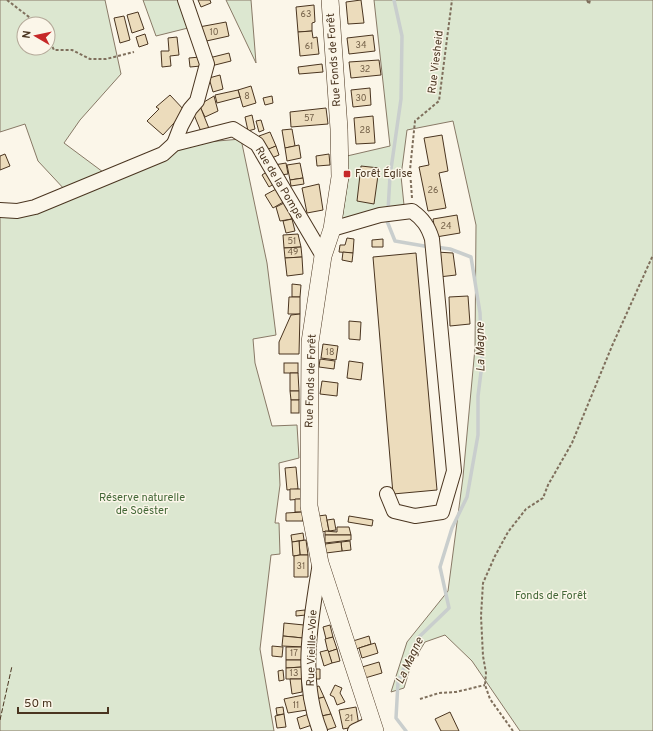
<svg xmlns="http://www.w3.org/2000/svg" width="653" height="731" viewBox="0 0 653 731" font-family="Overpass,sans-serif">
<rect width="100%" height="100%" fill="#fbf6e9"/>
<g fill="#dce7d0" stroke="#887966" fill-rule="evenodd">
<path d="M0,0H105L121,74L80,120L64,143L103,172L66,191L38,161L25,124L0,132ZM24,24H48V48H24Z"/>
<path d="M143,0H182L192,27L156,36Z"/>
<path d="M226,0H251L256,63Z"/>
<path d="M374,0H653V731H520L472,661L445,635L425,642L411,665L404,688L391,692L407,642L448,591L463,477L475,348L476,225L453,121L407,130L401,176L404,205L374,210L342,219L348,179L347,156L390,146Z"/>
<path d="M241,139L267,263L276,335L253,339L255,363L272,426L297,425L299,458L279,463L280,485L275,523H279L280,554L271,555L260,649L274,731H0V212L23,209L194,143Z"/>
</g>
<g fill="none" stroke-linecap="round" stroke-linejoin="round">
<g stroke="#c9cecd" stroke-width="3.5">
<path d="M388,211L390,176L401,99L402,36L394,0"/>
<path d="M388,217L387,221L395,241L430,247"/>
<path d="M406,731L396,718L398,682L407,661L419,637L449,608L440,567L452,528L467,497L478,435V396L482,364L480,313L471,257L450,249L436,247"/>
</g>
</g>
<g fill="#ecdcbc" stroke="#4a3520">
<path d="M198,0H210L211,3L201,7Z"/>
<path d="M361,0L364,23L348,24L346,2Z"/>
<path d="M314,5L315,22L312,23V31L298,32L296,7Z"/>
<path d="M138,12L144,29L132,33L127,15Z"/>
<path d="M124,16L130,40L120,43L114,18Z"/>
<path d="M226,22L229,36L202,42L199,27Z"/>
<path d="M312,31L313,38L317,37L319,54L300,56L298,32Z"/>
<path d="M145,34L148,44L139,47L136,37Z"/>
<path d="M373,35L375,51L349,54L347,38Z"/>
<path d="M177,37L179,55L170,56L171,66L162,67L161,51H169L168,38Z"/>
<path d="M229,53L231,61L211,66L209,58Z"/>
<path d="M200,57L201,66L190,67L189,58Z"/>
<path d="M379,60L381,75L351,78L349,62Z"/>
<path d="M322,64L323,72L299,74L298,67Z"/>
<path d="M220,75L223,89L213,92L209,78Z"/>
<path d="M251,86L256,103L243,107L238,90Z"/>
<path d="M370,88L371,105L353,107L351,90Z"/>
<path d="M238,90L240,97L217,103L215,95Z"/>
<path d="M170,95L185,111L163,135L147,121L159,109L156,107Z"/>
<path d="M214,96L218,111L205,117L199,105Z"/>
<path d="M272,96L273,103L265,105L263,98Z"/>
<path d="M200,106L210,131L202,134L192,110Z"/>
<path d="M326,108L328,124L291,127L290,112Z"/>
<path d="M252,115L255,129L248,131L245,117Z"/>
<path d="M373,116L375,143L356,144L354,118Z"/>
<path d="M261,120L264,130L259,132L256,121Z"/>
<path d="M292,129L295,146L285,148L282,130Z"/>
<path d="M270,132L276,146L265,151L259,136Z"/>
<path d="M442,135L448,171L439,173L446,208L428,211L419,167L429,165L424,138Z"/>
<path d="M299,145L301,158L287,161L285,148Z"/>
<path d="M276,146L279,155L269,159L266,150Z"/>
<path d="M5,154L10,166L0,170V156Z"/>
<path d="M329,154L330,165L317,166L316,156Z"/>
<path d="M286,163L288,174L281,175L274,165Z"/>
<path d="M300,163L303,178L290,180L287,165Z"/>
<path d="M361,166L379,168L374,204L357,201Z"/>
<path d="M268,171L275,183L269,187L262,175Z"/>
<path d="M303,178L304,184L291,186L290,180Z"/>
<path d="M319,184L323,210L307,213L302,188Z"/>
<path d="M278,188L285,201L273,208L265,195Z"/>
<path d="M286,202L292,219L280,221L276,207Z"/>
<path d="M457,215L460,233L436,237L433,219Z"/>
<path d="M292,219L295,231L286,233L283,221Z"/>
<path d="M298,234L301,247L284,248L283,235Z"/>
<path d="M347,238L354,239L353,253L339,252L340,245H345Z"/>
<path d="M383,239V247H372V240Z"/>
<path d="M301,247L302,257L285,258L284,248Z"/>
<path d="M343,252L353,253L352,262L342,260Z"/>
<path d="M436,252L453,253L456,275L439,277Z"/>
<path d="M416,253L437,490L393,494L373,257Z"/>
<path d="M302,257L303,274L287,276L285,258Z"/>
<path d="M292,284L301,285L300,297H292Z"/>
<path d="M468,296L470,324L450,326L449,297Z"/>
<path d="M289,297H300V314H288Z"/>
<path d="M300,314L299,354H279V342L291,315Z"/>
<path d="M349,321L361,322L360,340L349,339Z"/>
<path d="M323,344L338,346L336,360L321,358Z"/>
<path d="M320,359L335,361L334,369L319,367Z"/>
<path d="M349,361L363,363L361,380L347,378Z"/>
<rect x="284" y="363" width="14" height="10"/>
<path d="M290,373H298L299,391H290Z"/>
<path d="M322,381L338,383L337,396L320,394Z"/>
<path d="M290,391H299V400H291Z"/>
<rect x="291" y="400" width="8" height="13"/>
<path d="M296,467L298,489L287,490L285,468Z"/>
<path d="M290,489H301V499L290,500Z"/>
<path d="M295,499H301L303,512H295Z"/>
<path d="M303,512V521H286V513Z"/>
<path d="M326,515L329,531L320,532L318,516Z"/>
<path d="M349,516L373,520L372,526L348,522Z"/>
<path d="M334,519L336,530L329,531L327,520Z"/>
<path d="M337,527H349L351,535H325V531L337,532Z"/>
<path d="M303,533L304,540L292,542L291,535Z"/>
<path d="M325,535H351V540L325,543Z"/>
<path d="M306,540L308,555H300L299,541Z"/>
<path d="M299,541L300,555L293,556L292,542Z"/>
<path d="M350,541L351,550L342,551L341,542Z"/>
<path d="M341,542L342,551L326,553L325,544Z"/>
<path d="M300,555H308V577H294V556Z"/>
<path d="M305,610L306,615L296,616V611Z"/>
<path d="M284,623L304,625L303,638L283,636Z"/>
<path d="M330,625L333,637L326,639L323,627Z"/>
<path d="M283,636L303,638V647L282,646Z"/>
<path d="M369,636L371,644L356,649L353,641Z"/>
<path d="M333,637L337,649L328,652L325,639Z"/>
<path d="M375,643L378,653L362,658L359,648Z"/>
<path d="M272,646L283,647L282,657L272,656Z"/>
<path d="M286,647H303L302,660H286Z"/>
<path d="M337,649L340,661L332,663L328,652Z"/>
<path d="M328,650L332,663L324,666L320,652Z"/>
<path d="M286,660H302V667L286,668Z"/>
<path d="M379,662L382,673L365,678L362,667Z"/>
<path d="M302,667V679H286V668Z"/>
<path d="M312,669H320V679H313Z"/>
<path d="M283,670L284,680L279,681L278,671Z"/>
<path d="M290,679H302V692L292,694Z"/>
<path d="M335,685L342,688L340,693L345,702L337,705L334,697L330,695Z"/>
<path d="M319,686L324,697L313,700L311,688Z"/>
<path d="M303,695L307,710L288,713L284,699Z"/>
<path d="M324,697L331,714L317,717L313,700Z"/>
<path d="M283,707L284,714L277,715L276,708Z"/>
<path d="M356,707L359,726L343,729L339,710Z"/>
<path d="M450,712L459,731H441L435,719Z"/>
<path d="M284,714L286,727L277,728L275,716Z"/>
<path d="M309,714L312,725L300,729L297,718Z"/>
<path d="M331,714L336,727L323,731L317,717Z"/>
</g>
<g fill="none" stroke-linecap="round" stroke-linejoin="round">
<defs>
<g id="minor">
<path d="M174,144L181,126L190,109L197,101L207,64L185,0"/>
<path d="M0,210L17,211L35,207L163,154L174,144L233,129L257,144L323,256"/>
<path d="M332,229L380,215L412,211C423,219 428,226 432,239L454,471L442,512L415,516L394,511L387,494"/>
<path d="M320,563C311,618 299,678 320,731"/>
<path d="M355,731L372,723"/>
</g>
<path id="major" d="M330,0L339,129L340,177L332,229L323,256L310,342L309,506L320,563L375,731"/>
</defs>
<use href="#minor" stroke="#4a3520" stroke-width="16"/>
<use href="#major" stroke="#4a3520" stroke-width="18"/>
<g stroke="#7f6f5c" stroke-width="2" stroke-dasharray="3 2" stroke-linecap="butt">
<path d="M7,0L38,24"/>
<path d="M587,0L589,4L590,0"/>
<path d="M48,38L54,50H72L90,59H106L134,52"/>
<path d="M412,198L410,170L415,121L439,101L452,0"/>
<path d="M420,699L439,693L456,692L485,685"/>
<path d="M513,731L490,699L485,685L486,673L483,656L481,616L483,583L495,556L508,532L526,509L543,498L548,485L572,443L612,346L653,255"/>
</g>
<use href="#minor" stroke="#fbf6e9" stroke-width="14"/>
<use href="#major" stroke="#fbf6e9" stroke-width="17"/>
<path stroke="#4a3520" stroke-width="1" stroke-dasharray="5 2" stroke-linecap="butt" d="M0,720L12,666"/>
</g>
<rect fill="#c62828" stroke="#fbf6e9" stroke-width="1.5" x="343" y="170" width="8" height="8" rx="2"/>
<g text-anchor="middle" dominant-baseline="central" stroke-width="3" stroke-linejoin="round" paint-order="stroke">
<g font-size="9" fill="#725f47">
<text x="306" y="14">63</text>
<text x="214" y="32">10</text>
<text x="361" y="45">34</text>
<text x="309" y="46">61</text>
<text x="365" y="69">32</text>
<text x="247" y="96">8</text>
<text x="361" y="98">30</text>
<text x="309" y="118">57</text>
<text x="365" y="130">28</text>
<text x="433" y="190">26</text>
<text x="446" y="226">24</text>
<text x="292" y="241">51</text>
<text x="293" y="252">49</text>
<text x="330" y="352">18</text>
<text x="301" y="566">31</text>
<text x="294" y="653">17</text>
<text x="294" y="673">13</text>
<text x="296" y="705">11</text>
<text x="349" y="718">21</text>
</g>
<g font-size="11" fill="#4a3520" stroke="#fbf6e9">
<text transform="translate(334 60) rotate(-94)">Rue Fonds de Forêt</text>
<text transform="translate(436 62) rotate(-83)">Rue Viesheid</text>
<text transform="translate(279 183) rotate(59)">Rue de la Pompe</text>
<text transform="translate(311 381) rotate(-88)">Rue Fonds de Forêt</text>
<text transform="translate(312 648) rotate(-88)">Rue Vieille-Voie</text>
</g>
<g font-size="11" fill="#4a3520" stroke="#fbf6e9" text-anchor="start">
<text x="355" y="174">Forêt Église</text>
</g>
<g font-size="11" fill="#436837" stroke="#fbf6e9">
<text x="142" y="498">Réserve naturelle<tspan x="142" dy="13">de Soëster</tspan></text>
<text x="551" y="596">Fonds de Forêt</text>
</g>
<g font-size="12" font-style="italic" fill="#4a3520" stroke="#fbf6e9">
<text transform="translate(481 347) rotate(-91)">La Magne</text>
<text transform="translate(410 661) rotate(-65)">La Magne</text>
</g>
</g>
<g transform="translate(36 36) rotate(279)"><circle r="19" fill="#fbf6e9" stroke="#b4a999"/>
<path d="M0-3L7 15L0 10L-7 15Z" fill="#c62828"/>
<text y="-6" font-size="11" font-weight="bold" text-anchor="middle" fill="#4a3520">N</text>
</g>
<path d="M18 707v6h90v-6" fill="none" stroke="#4a3520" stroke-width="2"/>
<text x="24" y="707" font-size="12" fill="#4a3520" stroke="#fbf6e9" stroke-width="3" paint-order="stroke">50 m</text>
</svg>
